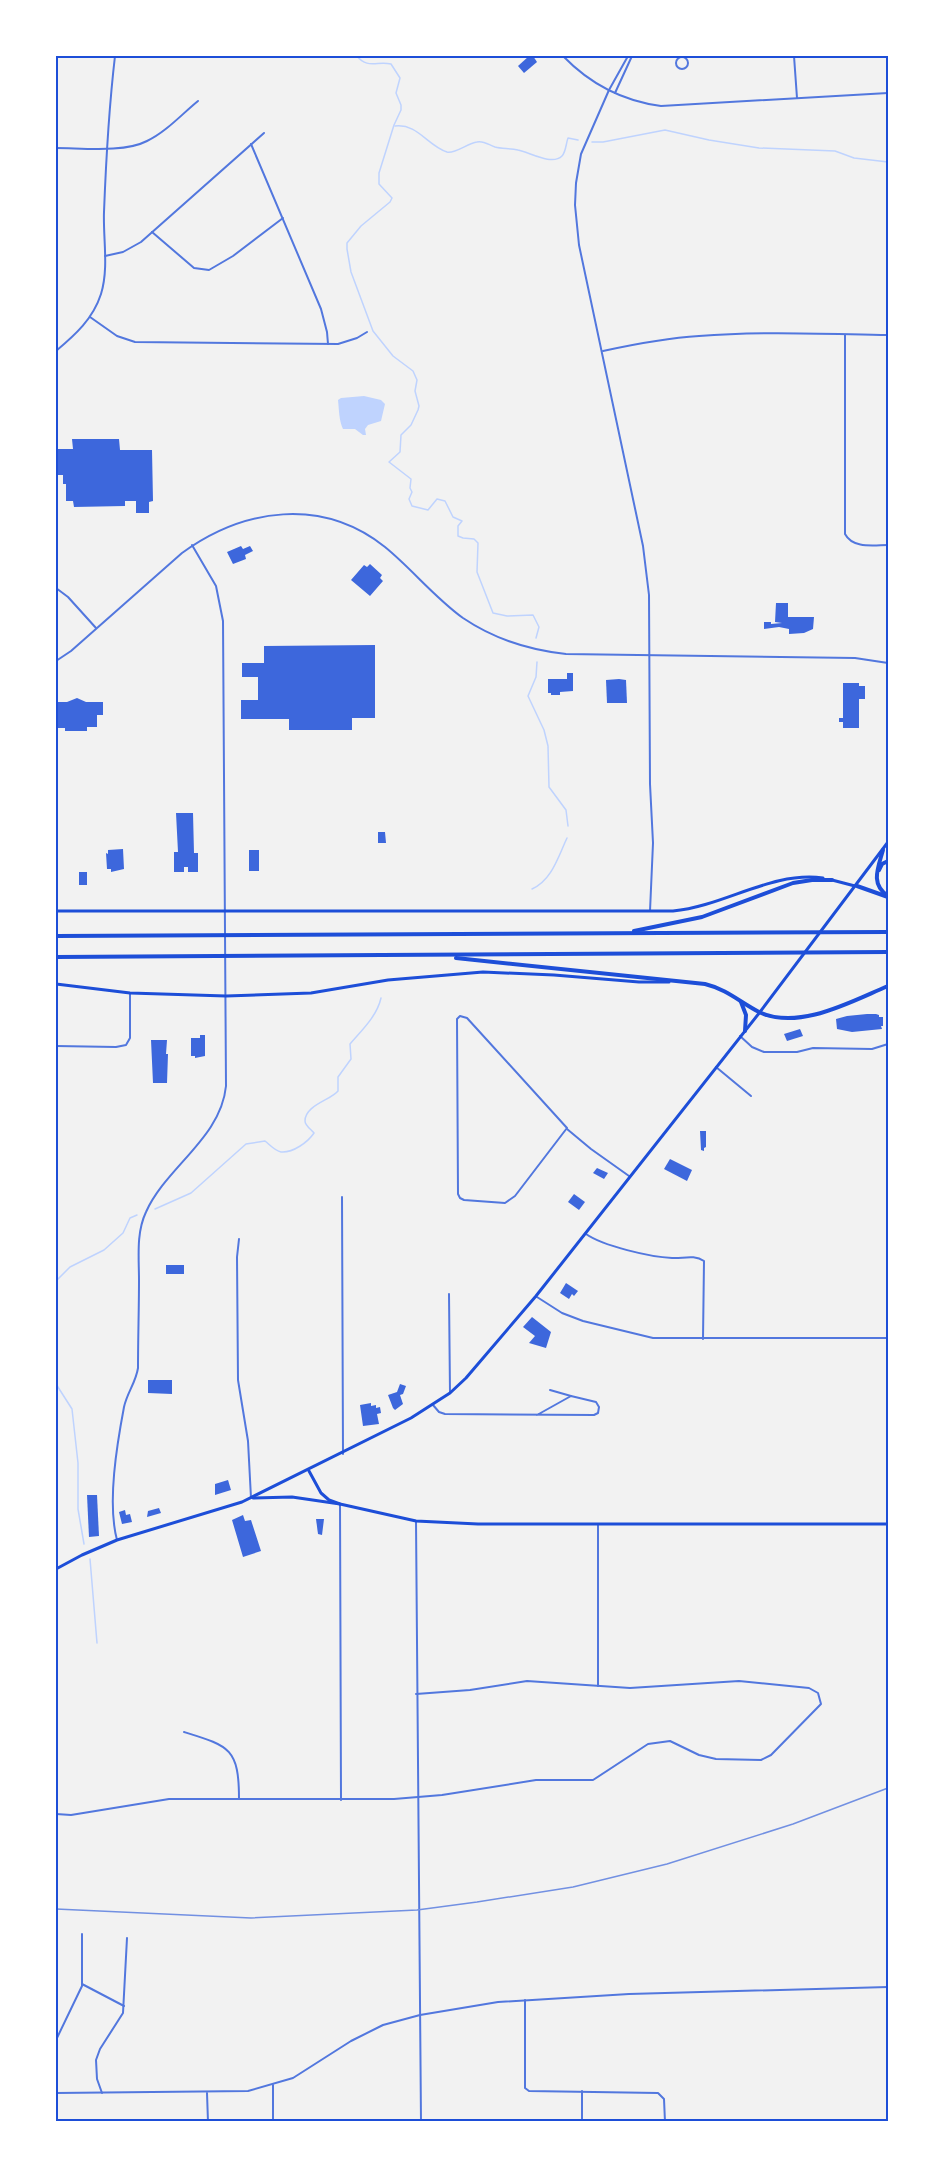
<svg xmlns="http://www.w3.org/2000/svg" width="944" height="2177" viewBox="0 0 944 2177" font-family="Roboto,sans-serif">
<rect width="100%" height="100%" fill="#f2f2f2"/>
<path fill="#bfd3fe" d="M364,396L381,400L385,404L381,421L368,425L365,429L366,435H363L355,429H343C339,421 339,409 338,400L341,398Z"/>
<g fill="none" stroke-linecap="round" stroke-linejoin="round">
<g stroke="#bfd3fe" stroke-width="1.5">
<path d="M357,56C367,69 377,61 391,64L400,78L396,93L401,105V110L394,125L379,173V184L392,198L390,202L361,226L347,243V249L351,272L373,331L393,356L413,371L417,380L415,391L419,406L418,410L411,425L401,435L400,452L389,462L411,479L410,488L412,492L409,499L412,506L428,510L437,499L445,501L453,517L462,521L458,526V536L463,538L474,539L478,543L477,572L493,613L507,616L533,615L539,627L536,638"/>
<path d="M395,126C417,123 428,146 447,152C455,154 468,143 477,142C483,140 489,145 495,147C502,149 510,148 518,150C529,152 552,166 562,156C566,152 566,143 568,138L578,140"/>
<path d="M592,142H603L665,130L709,140L759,148L835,151L854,158L888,162"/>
<path d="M537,662L536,677L528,696L544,730L548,746L549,787L566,810L568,826"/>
<path d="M532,889C552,880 558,857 567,838"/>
<path d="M155,1209L191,1193L246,1144L265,1141C270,1145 275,1151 281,1152C293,1153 308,1142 314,1133C312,1130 305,1126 305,1121C305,1105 331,1100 338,1091V1077L351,1059L350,1044C362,1030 377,1016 381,998"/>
<path d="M56,1281L70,1267L104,1250L123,1233L130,1218L137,1215"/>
<path d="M56,1384L72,1409L78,1463V1509L84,1544"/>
<path d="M90,1559L97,1643"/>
</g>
</g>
<g fill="#3d67dc">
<path d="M529,56H533L537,62L524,73L518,66Z"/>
<path d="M72,439H119L120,450H152L153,501L149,502V513H136V501H125V506L74,507L73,501H66V484H63V475H56V449H73Z"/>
<path d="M241,546L243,549L250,546L253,551L245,555L246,559L233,564L227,552Z"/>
<path d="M370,564L382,575L380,578L383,581L370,596L351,580L364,565L367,567Z"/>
<path d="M776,603H788V617H814L813,629L804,633L789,634V629L779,627L764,629V622H771V624L782,623L775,622Z"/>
<path d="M375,645V718H352V730H289V719H241V700H258V677H242V663H264V646Z"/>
<path d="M567,673H573V691L560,692V695H551V693H548V679H567Z"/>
<path d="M619,679L626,680L627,703H607L606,680Z"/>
<path d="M843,683H859V686H865V699H859V728H843V722H839V718H843Z"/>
<path d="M77,698L86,702H103V715H97V727H87V731H65V728H56V702H67Z"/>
<path d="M176,813H193L194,853H198V872H188V867H184V872H174V852H178Z"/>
<path d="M378,832H385L386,843H378Z"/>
<path d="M123,849L124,869L111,872V869H107L106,853L108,854V850Z"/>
<rect x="249" y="850" width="10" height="21"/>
<rect x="79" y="872" width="8" height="13"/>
<path d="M867,1014H876L879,1015V1017H883V1026H881L882,1029L852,1032L837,1029L836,1019L847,1016Z"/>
<path d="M800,1029L803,1036L787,1041L784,1034Z"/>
<path d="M200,1035H205V1056L195,1058V1056H191V1038H200Z"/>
<path d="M151,1040H167L166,1054H168L167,1083H153Z"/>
<path d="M700,1131H706V1147L704,1148V1151L701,1150Z"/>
<path d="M670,1159L692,1170L687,1181L664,1169Z"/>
<path d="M597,1168L608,1173L604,1179L593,1173Z"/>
<path d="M574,1194L585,1202L579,1210L568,1202Z"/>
<rect x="166" y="1265" width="18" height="9"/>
<path d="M566,1283L578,1291L574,1296L572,1294L569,1299L560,1293Z"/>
<path d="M532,1317L551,1332L546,1348L529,1343L535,1336L523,1327Z"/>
<path d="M148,1380H172V1394L148,1393Z"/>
<path d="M400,1384L406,1386L403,1394L400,1395L403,1404L395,1410L393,1408L388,1395L397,1392Z"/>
<path d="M371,1403V1406L376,1405V1408L380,1407L381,1413L377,1414L379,1424L363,1426L360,1405Z"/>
<path d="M228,1480L231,1490L215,1495V1484Z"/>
<path d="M87,1495H97L99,1536L89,1537Z"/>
<path d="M159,1508L161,1513L147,1517L148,1511Z"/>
<path d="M125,1510L126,1515L130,1514L132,1522L122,1524L119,1512Z"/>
<path d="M243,1515L245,1521L251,1520L261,1551L243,1557L232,1520Z"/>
<path d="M316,1519H324L322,1535L318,1534Z"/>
</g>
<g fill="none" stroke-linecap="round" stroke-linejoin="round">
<g stroke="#5277de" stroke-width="2">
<path d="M628,56L609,90L581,154L576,183L575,205L579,245L643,546L649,595L650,784L653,843L650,911"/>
<path d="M794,56L797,98"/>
<circle cx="682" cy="63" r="6"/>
<path d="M615,93L632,56"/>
<path d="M251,144L321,309L327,332L328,344"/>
<path d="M56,148C82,148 124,153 147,141C166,132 182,114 198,101"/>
<path d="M152,232L194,268L209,270L233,256L283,218"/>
<path d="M105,256L123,252L141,242L264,133"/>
<path d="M90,317L117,336L135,342L338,344L357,338L367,332"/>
<path d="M845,335V534C853,549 874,545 888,545"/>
<path d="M56,351C75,335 93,319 101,294C109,268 103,239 104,212C106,160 109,107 115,56"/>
<path d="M603,351C635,344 666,338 699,336C762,331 825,334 888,335"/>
<path d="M56,588L68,597L96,628"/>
<path d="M460,1016L467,1018L567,1128L515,1196L505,1203L464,1200L460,1198L458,1194L457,1019Z"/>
<path d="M740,1036L752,1047L764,1052H797L813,1048L872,1049L888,1044"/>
<path d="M56,1046L116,1047L126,1045L130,1038V994"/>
<path d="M716,1067L751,1096"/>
<path d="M567,1129L591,1149L629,1176"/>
<path d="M342,1197L343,1454"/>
<path d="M586,1234C603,1246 650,1257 672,1258C682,1259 694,1254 704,1261L703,1339"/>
<path d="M239,1239L237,1257L238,1380L248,1441L251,1498"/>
<path d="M449,1294L450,1393"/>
<path d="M537,1297L562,1313L583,1321L653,1338H888"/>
<path d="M550,1390L571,1396"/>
<path d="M433,1405L439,1412L445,1414L594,1415L598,1413L599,1407L596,1402L571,1396L537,1415"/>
<path d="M340,1504L341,1800"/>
<path d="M416,1521L421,2122"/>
<path d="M117,1540C107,1503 117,1444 124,1407C127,1393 136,1382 138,1368C138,1338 139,1309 139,1280C139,1258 136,1233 146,1212C166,1167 221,1138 226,1086L223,621L216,586L192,545"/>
<path d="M598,1686V1524"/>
<path d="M184,1732C229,1746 239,1748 239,1799"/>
<path d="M56,1814L71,1815L169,1799H394L442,1795L536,1780H593L648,1744L670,1741L699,1755L716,1759L761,1760L771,1755L821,1704L818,1693L809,1688L739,1681L630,1688L527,1681L470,1690L416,1694"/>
<path d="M82,1984L124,2006"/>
<path d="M525,2000V2088L529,2091L658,2093L664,2099L665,2122"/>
<path d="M56,2040L82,1986V1934"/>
<path d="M273,2085V2122"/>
<path d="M56,2093L248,2091L293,2078L351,2041L383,2025L420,2015L498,2002L629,1994L888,1987"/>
<path d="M102,2093L97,2079L96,2060L100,2049L123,2013L127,1938"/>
<path d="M207,2093L208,2122"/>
<path d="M582,2122V2091"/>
</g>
<g stroke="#5277de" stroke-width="2">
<path d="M563,56C590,84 623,101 661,106L888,93"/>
<path d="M56,661L71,651L182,553C244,508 322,497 385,547C412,569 434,597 463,618C494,639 529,650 566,654L855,658L888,663"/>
</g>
<g stroke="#1d4ed8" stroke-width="3">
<path d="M832,880L855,886"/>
<path d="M56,911H673C725,906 771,871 823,878"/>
<path d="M56,984L130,993L226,996L311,993L388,980L483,972L554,975L639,982H669"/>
<path d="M309,1471L321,1493L329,1500L340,1504L416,1521L478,1524H888"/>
</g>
<g stroke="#1d4ed8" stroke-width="3">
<path d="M253,1498L292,1497L340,1504"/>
<path d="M56,1569L82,1555L117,1540L242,1502L411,1418L450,1393L466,1378L536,1296L760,1012L888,842"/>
</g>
<g stroke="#1d4ed8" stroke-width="4">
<path d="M883,850C878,868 870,884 888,896"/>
<path d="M879,870L882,864L888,861"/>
<path d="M857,886L888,897"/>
<path d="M634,931L702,917L793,883L812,880H832"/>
<path d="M56,936L888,932"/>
<path d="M56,957L888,952"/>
<path d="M456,958L705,984C726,989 740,1002 759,1012C799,1031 852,1001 888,986"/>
<path d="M741,1002L746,1015L745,1031"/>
</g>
<path stroke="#7290e2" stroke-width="1.5" d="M56,1909L251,1918L417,1910L477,1902L573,1887L667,1864L793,1824L888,1788"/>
</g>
<rect width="944" height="2177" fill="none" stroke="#ffffff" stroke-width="114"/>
<rect x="57" y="57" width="830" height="2063" fill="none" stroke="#1d4ed8" stroke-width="2"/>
</svg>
